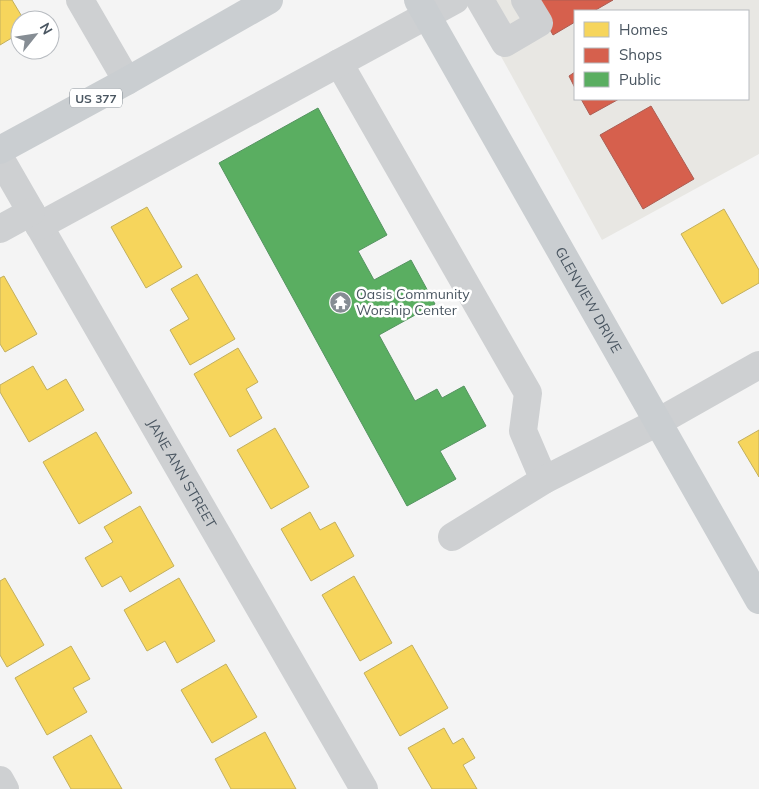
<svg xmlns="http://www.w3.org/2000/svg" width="759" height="789" viewBox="0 0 759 789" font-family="Mulish,sans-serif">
<rect width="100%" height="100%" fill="#f4f4f4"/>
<path fill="#e8e7e3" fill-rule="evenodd" d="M470,0H759V154L602,240ZM575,11H748V99H575Z"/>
<g fill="#f6d55c" stroke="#c2af5e">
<path d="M0,0H12L24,20H20V33L0,45Z"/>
<path d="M147,207L182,267L146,288L111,227Z"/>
<path d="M724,209L759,270V283L722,304L681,234Z"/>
<path d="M197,274L235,339L190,365L170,330L189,319L171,289Z"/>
<path d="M4,276L37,334L5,352L0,344V278Z"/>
<path d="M238,348L258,382L246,389L262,418L230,437L194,374Z"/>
<path d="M33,366L47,390L66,379L84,410L29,442L0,392V385Z"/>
<path d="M275,428L309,487L271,509L237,450Z"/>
<path d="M759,430V477L738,442Z"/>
<path d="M96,432L132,493L79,524L43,462Z"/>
<path d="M140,506L174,566L130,592L121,576L102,587L85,558L113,542L104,527Z"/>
<path d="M310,512L320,530L335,522L354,556L311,581L281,529Z"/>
<path d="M354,576L392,643L360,661L322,595Z"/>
<path d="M5,578L44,645L7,667L0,655V581Z"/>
<path d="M179,578L215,641L177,663L165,641L147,651L124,610Z"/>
<path d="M412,645L448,708L400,736L364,673Z"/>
<path d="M71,646L90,679L73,688L87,712L47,735L15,678Z"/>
<path d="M226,664L257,717L212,743L181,690Z"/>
<path d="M444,728L453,744L463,738L475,758L463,765L477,789H432L408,748Z"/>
<path d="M265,732L296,789H231L215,759Z"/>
<path d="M91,735L122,789H71L53,757Z"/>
</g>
<g fill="#d6604d" stroke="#ac5d53">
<path d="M539,0H613L594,11H575V22L553,35L535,2Z"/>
<path d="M575,72V88L569,76Z"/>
<path d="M581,99H619L590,115Z"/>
<path d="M651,106L694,179L643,209L600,135Z"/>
</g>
<path fill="#5aae61" stroke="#559461" d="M318,108L387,235L358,251L374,280L411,260L435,304L379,335L415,401L437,389L442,398L464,386L486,426L440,451L456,479L407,506L219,163Z"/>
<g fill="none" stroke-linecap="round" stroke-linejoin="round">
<g stroke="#ced0d2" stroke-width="28">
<path d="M80,0L127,81"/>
<path d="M480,0L505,43L539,23L525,0"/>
<path d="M339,63L528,393L523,431L544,480"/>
<path id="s1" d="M0,158L364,789"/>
<path d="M39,226L455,0"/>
<path d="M0,229L31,212"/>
<path d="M452,537L544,480L658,422L759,365"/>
<path d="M0,780L5,789"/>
</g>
<g stroke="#caced1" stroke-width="28">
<path id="s2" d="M418,0L759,600"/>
<path d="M0,150L127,81L269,0"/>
</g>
</g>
<defs>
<symbol id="temple-disc" viewBox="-11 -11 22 22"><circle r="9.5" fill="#868d94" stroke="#fff"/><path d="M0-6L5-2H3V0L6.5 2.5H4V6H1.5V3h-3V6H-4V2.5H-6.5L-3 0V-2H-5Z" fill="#fff"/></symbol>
</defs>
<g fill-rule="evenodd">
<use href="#temple-disc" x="328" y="290" width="25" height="25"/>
</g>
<g text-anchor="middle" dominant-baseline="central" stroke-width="5" stroke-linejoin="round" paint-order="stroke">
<rect fill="#fff" stroke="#808990" stroke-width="1" x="70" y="88.5" width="52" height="19" rx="4"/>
<g font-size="12" font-weight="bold" fill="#4a5661">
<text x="96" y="98">US 377</text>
</g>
<g font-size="14" fill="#4a5661" stroke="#fff" text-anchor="start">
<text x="356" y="294">Oasis Community<tspan x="356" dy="16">Worship Center</tspan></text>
</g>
<g font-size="14" fill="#4a5661" stroke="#fff">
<text stroke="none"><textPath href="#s2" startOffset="345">GLENVIEW DRIVE</textPath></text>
<text stroke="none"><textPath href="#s1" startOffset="364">JANE ANN STREET</textPath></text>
</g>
</g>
<rect x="574" y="10" width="175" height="90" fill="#ffffff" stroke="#b7bbc0"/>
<rect x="584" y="22" width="25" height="15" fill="#f6d55c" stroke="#b7bbc0"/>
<text x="619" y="35" font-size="15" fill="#4a5661">Homes</text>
<rect x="584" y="48" width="25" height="15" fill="#d6604d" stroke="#b7bbc0"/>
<text x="619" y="60" font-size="15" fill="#4a5661">Shops</text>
<rect x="584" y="72" width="25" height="15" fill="#5aae61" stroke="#b7bbc0"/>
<text x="619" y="85" font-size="15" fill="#4a5661">Public</text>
<g transform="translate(35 35) rotate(60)"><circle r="24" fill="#ffffff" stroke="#b7bbc0"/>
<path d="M0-4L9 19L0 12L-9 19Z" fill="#868d94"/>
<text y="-8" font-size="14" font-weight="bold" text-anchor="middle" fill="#4a5661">N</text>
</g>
</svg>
